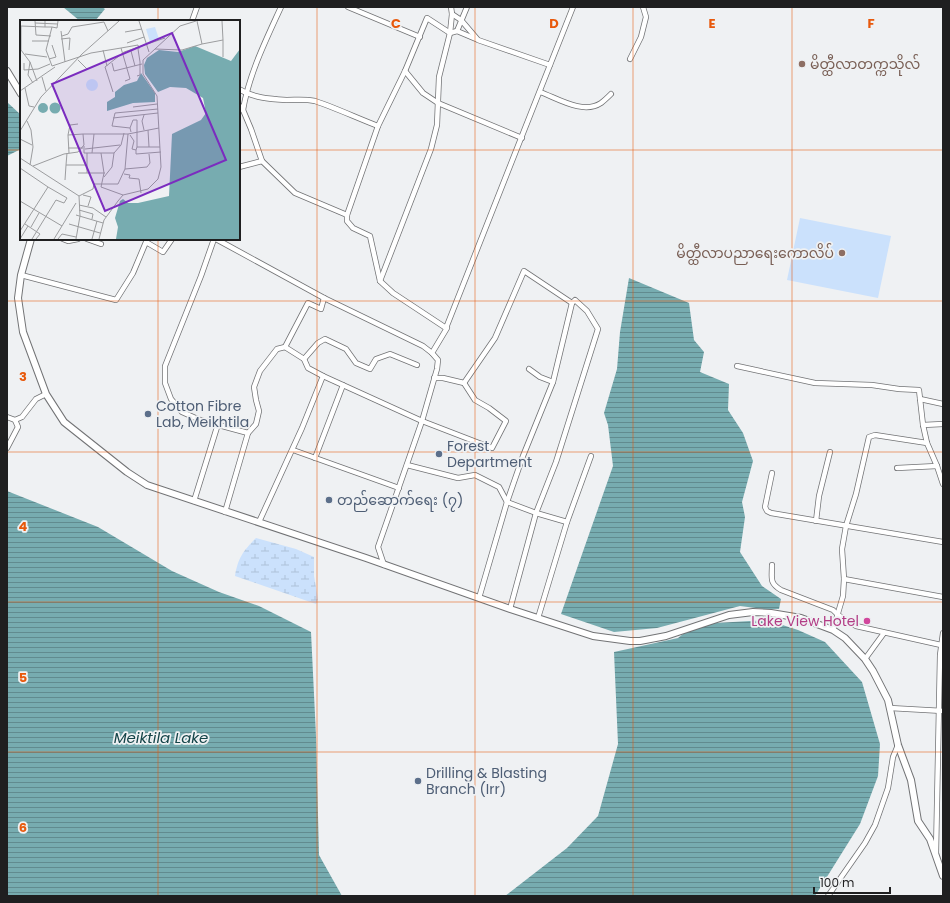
<svg xmlns="http://www.w3.org/2000/svg" width="950" height="903" viewBox="0 0 950 903" font-family="Poppins,'Noto Sans Myanmar',sans-serif">
<defs>
<pattern id="wetland-marsh" width="20" height="14" patternUnits="userSpaceOnUse"><rect width="20" height="14" fill="#cbe1fc"/><path d="M1 5h8M5 5V1M11 12h8M15 12V8" fill="none" stroke="#aec1d8"/></pattern>
<pattern id="water-rules" width="6" height="5" patternUnits="userSpaceOnUse"><rect width="6" height="5" fill="#77acb0"/><path d="M0 2.5h6" fill="none" stroke="#618b8f"/></pattern>
</defs>
<rect width="100%" height="100%" fill="#eff1f3"/>
<path fill="url(#wetland-marsh)" d="M256,538L296,549L314,557V576L318,599L316,604L235,576C238,558 243,551 256,538Z"/>
<path fill="#cbe1fc" d="M800,218L891,236L878,298L787,280Z"/>
<g fill="url(#water-rules)">
<path d="M63,7H102L105,9L95,21H80Z"/>
<path d="M7,102L21,115V149L7,156Z"/>
<path d="M629,278L689,303L694,340L704,352L700,372L729,384L728,410L743,433L753,461L742,502L745,517L740,552L762,586L781,599L779,609H764L740,606L657,628L614,632L561,614L613,466L608,425L604,413L617,369L620,332Z"/>
<path d="M7,491L98,527L172,571L219,592L259,606L311,632L316,736L319,855L342,896H7Z"/>
<path d="M767,620L798,630L825,642L862,682L880,744L878,776L860,824L815,896H505L567,848L598,816L618,744L614,652L678,638L688,630L715,623Z"/>
</g>
<g fill="none" stroke-linecap="round" stroke-linejoin="round">
<defs>
<g id="minor">
<path d="M348,7L420,37"/>
<path d="M192,21L197,7"/>
<path d="M457,31L467,7"/>
<path d="M630,59L641,37L646,17L643,7"/>
<path d="M550,65L573,7"/>
<path d="M405,71L423,93L438,103L522,138"/>
<path d="M239,89C253,98 271,99 287,100C297,100 305,99 315,101C336,108 357,118 378,126"/>
<path d="M540,92C557,98 583,115 601,103C605,100 608,97 611,94"/>
<path d="M239,105L243,110L251,129L262,161L295,193L347,215"/>
<path d="M243,110C249,74 266,40 281,7"/>
<path d="M239,167L262,161"/>
<path d="M63,239L68,241L78,239"/>
<path d="M87,239L101,244"/>
<path d="M214,239L201,276L165,366V383L171,399L182,412L200,420L248,433"/>
<path d="M216,239L324,298L423,346L432,353"/>
<path d="M21,275L116,300L133,273L146,242L163,252L172,239"/>
<path d="M380,281L431,149L437,125L439,77L450,33L452,14"/>
<path d="M446,328L393,293L380,281L370,236L353,228L347,221V215L378,126L405,71L427,18L450,33L457,31L476,39"/>
<path d="M285,347L308,303L321,309L324,298"/>
<path d="M737,366L815,383L872,385L899,389L919,390L923,425L927,443L937,466L943,484"/>
<path d="M529,369L540,377L553,382"/>
<path d="M323,376L422,421L492,448L506,421L489,408L475,400L464,383"/>
<path d="M434,378H443L464,383L495,338L524,271L572,303L575,300L587,311L598,329L556,462L536,513L510,609"/>
<path d="M920,399L943,404"/>
<path d="M7,417L15,420L22,417L36,399L46,394"/>
<path d="M923,425L943,424"/>
<path d="M7,448L18,427L15,420"/>
<path d="M293,450L399,488"/>
<path d="M315,458L343,385"/>
<path d="M407,465L458,478L475,475L499,487L507,502L536,513L567,522"/>
<path d="M897,468L937,466"/>
<path d="M772,473L765,507L767,511L771,513L943,542"/>
<path d="M194,501L218,424"/>
<path d="M225,512L248,433L256,424L259,411L256,400L254,387L260,371L277,349L285,347L304,359L318,343L325,339L346,349L356,363L370,369L376,359L390,354L417,365"/>
<path d="M816,521L819,496L830,452"/>
<path d="M259,522L302,428L323,376L308,368L304,359"/>
<path d="M384,565L378,547L422,421L437,369L438,360L432,353L447,328H446L550,65L478,40L461,20L452,14L451,7"/>
<path d="M772,565C772,578 769,583 781,590L833,610L838,615L856,626L941,645"/>
<path d="M844,579L943,597"/>
<path d="M479,598L507,502L523,456L553,382L572,303"/>
<path d="M538,618L567,522L591,456"/>
<path d="M833,630L843,596L844,579L842,549L846,526L856,494L869,437L875,435L927,443"/>
<path d="M865,659L884,633"/>
<path d="M890,708L943,711"/>
<path d="M936,853L940,655L943,633"/>
<path d="M828,896L865,843L875,825L888,788L893,757L898,745"/>
</g>
<g id="tertiary">
<path d="M7,71L21,94"/>
<path d="M31,239L21,275L18,298L23,332L46,394L64,422L127,472L147,485L366,558L510,609L593,636L630,641H640L666,636L729,615L753,612L771,613L801,618L833,630L845,638L865,659L873,671L888,700L898,745L911,780L918,821L930,839L943,876"/>
</g>
</defs>
<use href="#minor" stroke="#727375" stroke-width="6"/>
<use href="#tertiary" stroke="#727375" stroke-width="8"/>
<use href="#minor" stroke="#fff" stroke-width="4.5"/>
<use href="#tertiary" stroke="#fff" stroke-width="6"/>
</g>
<path fill="none" stroke="#e8590c" stroke-width="1" stroke-opacity="0.55" d="M158,7V21M317,7V896M475,7V896M633,7V896M792,7V896M7,150H21M239,150H943M158,239V896M7,301H943M7,452H943M7,602H943M7,752H943"/>
<g fill="#8d6e63" stroke="#eff1f3" stroke-width="1.5">
<circle cx="802" cy="64" r="4"/>
<circle cx="842" cy="253" r="4"/>
</g>
<g fill="#5c6f8a" stroke="#eff1f3" stroke-width="1.5">
<circle cx="148" cy="414" r="4"/>
<circle cx="439" cy="454" r="4"/>
<circle cx="329" cy="500" r="4"/>
<circle cx="418" cy="781" r="4"/>
</g>
<circle fill="#d1479c" stroke="#eff1f3" stroke-width="1.5" cx="867" cy="621" r="4"/>
<g text-anchor="middle" dominant-baseline="central" stroke-width="3.5" stroke-linejoin="round" paint-order="stroke">
<g font-size="14" fill="#785e54" stroke="#eff1f3" text-anchor="start">
<text x="810" y="64">မိတ္ထီလာတက္ကသိုလ်</text>
<text x="834" y="253" text-anchor="end">မိတ္ထီလာပညာရေးကောလိပ်</text>
</g>
<g font-size="14" fill="#4e5e75" stroke="#eff1f3" text-anchor="start">
<text x="156" y="406">Cotton Fibre<tspan x="156" dy="16">Lab, Meikhtila</tspan></text>
<text x="447" y="446">Forest<tspan x="447" dy="16">Department</tspan></text>
<text x="337" y="500">တည်ဆောက်ရေး (၇)</text>
<text x="426" y="773">Drilling &amp; Blasting<tspan x="426" dy="16">Branch (Irr)</tspan></text>
</g>
<g font-size="14" fill="#b23c85" stroke="#eff1f3" text-anchor="end">
<text x="859" y="621">Lake View Hotel</text>
</g>
<g font-size="15" font-style="italic" fill="#144448" stroke="#eff1f3">
<text x="161" y="737">Meiktila Lake</text>
</g>
</g>
<g transform="translate(20 20)">
<rect width="220" height="220" fill="#eff1f3"/>
<path d="M135,7L139,19L130,22L126,9ZM66 65a6 6 0 1 1 12 0a6 6 0 1 1-12 0Z" fill="#cbe1fc"/>
<path d="M175,26L211,41L220,29V219H96L98,207L95,198L100,181L103,179L108,183H118L149,176L152,114L181,100L186,93L183,78L166,68L150,67L138,72L125,54L124,45L127,38L139,30L158,32ZM121,53L135,73V82L113,83L87,91V82L95,77V72L104,65L117,61ZM29.5 88a5.5 5.5 0 1 1 11 0a5.5 5.5 0 1 1-11 0ZM18 88a5 5 0 1 1 10 0a5 5 0 1 1-10 0Z" fill="#77acb0"/>
<path fill="none" stroke="#9c9d9f" stroke-width="1" d="M15,1L16,15L31,16M25,1V7H32L26,30L32,46L71,33L101,28M119,1L129,32M177,1L182,24L203,20L202,1M15,3L38,4M1,6V30L10,42L8,55L13,63M1,6L25,7M32,7L37,8L38,1M41,11L45,42M105,12L122,9M42,16L48,14L52,7L84,2L88,11M41,19L50,18L49,30M203,20V37M12,21H29M107,23L124,17M135,29L162,30L182,24M83,30L87,46M111,31L115,46M5,34L27,37M29,39L36,37L32,25M58,40L68,50M10,42L17,61M4,43V50L18,49L30,44M92,43L94,51L122,44M117,56L120,55V42L118,29M22,57L26,71M105,61L110,59L101,28L118,25L119,29M5,68L9,86L14,87M0,71L35,47M93,72L85,47L104,32L145,18M113,87L137,84M124,95L122,101L124,110M93,98L138,93M7,101L11,110L13,127L10,145M58,104L50,105L48,115L63,114M110,108L113,100H117V127M128,110L129,127M0,111L21,77L62,34L99,1M111,112L110,108L92,106L95,93L138,89M48,115L49,133M110,115L114,121L112,129L116,130V134L141,132M0,119L12,125M64,126V133H94L101,125L104,113M48,128H63M65,129L100,125M116,130L117,127H140M47,133L46,145H67M67,133V153M72,133L74,114M81,133L84,153L81,167L103,175M0,138L59,176L73,169L74,164H98L105,149L108,114M13,146L44,134L58,132L64,125L63,114H108L139,108M0,148L28,167L0,211M105,149L127,147L130,143L129,134M58,153H85M104,154L110,155L109,158L119,159L121,173M84,157L92,147L94,133M45,160L46,145M63,175L71,177L68,186M0,181L42,206M59,185L73,188L86,197M59,190L73,194L72,199M56,195L83,203M5,204L20,214L16,219M49,204L80,213M11,207L19,193M0,219L8,206M12,219L36,180L44,183L47,178L28,167M34,219L56,183M38,219L42,214L56,217M56,219L60,196L59,176M72,219L77,201M79,219L84,200L98,181L103,175L128,169L138,159L141,147L137,76L123,54V40L160,6L176,1"/>
<path fill="#7b2cbf" fill-opacity="0.15" stroke="#7b2cbf" stroke-width="2" d="M152,13L206,140L85,191L32,64Z"/>
<rect width="220" height="220" fill="none" stroke="#1f1f20" stroke-width="2"/>
</g>
<g font-size="13" text-anchor="middle" font-weight="bold" fill="#e8590c" stroke="#eff1f3" stroke-width="3.5" stroke-linejoin="round" paint-order="stroke">
<text x="396" y="28">C</text>
<text x="554" y="28">D</text>
<text x="712" y="28">E</text>
<text x="871" y="28">F</text>
<text x="23" y="381">3</text>
<text x="23" y="531">4</text>
<text x="23" y="682">5</text>
<text x="23" y="832">6</text>
</g>
<rect width="950" height="903" fill="none" stroke="#1f1f20" stroke-width="16"/>
<path d="M814 887v6h76v-6" fill="none" stroke="#1f1f20" stroke-width="2"/>
<text x="820" y="887" font-size="12" fill="#1f1f20" stroke="#eff1f3" stroke-width="3" paint-order="stroke">100 m</text>
</svg>
